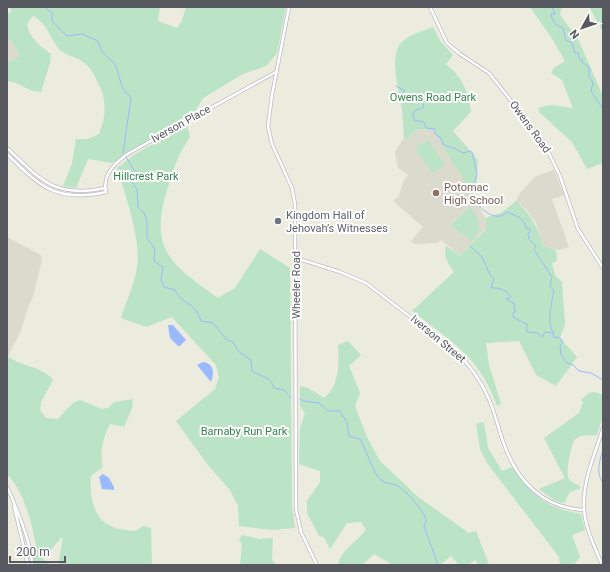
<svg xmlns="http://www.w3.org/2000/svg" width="610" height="572" viewBox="0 0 610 572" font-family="Roboto,sans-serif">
<rect width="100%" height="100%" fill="#ebebde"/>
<g fill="#dbdbcd">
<path d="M11,40L20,56L7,63V41Z"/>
<path d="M418,129L433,130L467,184L485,218L486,228L460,256L441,240L437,243L415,244L411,241L423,227L393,201L399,196L403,182L408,175L398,168L395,152L402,141Z"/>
<path d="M554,170L564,195L552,199L569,247L559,250L544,246L536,223L526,209L516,201L520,193L536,176Z"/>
<path d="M7,237L41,255L42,260L33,297L28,307L21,331L7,358Z"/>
</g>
<g fill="#bae4c5">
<path d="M10,7H160L158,21L177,28L182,21L186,7H286L277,53L272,59L266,66L243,74L203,98L196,110L112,163L88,159L76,188L63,186L72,164L76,139H88L99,134C107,113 107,99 96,79C93,72 89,66 83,62C77,57 65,56 59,49C49,37 48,24 33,16L27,24C29,38 40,46 51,54L50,63L41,92C28,92 20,82 7,81V63L20,56L11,40L7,41V15L11,12Z"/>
<path d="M530,7H562L560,15L578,39L603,96V163L587,169L572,142L539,112L538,108L550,105L573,108L562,80L551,73L554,68L565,61L553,40Z"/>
<path d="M589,7L603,8V32Z"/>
<path d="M433,27L441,42L453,55L446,64C462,77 468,90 471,112L453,131L478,160L476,186L470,190L433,130L418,129L404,140C403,127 403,115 401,102C398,87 389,54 402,42C410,34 423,31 433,27Z"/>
<path d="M187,125L190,137C179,153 173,169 168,187C148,249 170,264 218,298L235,288L260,249L290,268L292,506L295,528L272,530L239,526L238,506L230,490L208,465L176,421L215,389L219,377L216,365L172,317L146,327L121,318C126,302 134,285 137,268C142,242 125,193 117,168L135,154Z"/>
<path d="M428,140L445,165L432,173L415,148Z"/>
<path d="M516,201C531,214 537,227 544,246L556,250L557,261L552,263L555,275L562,282L565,324L560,338L577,357L556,386L536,375L519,341L486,343L489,365L501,404L497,406C480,357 451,341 412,311L454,272C448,263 443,257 446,246L460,256L486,229L485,218L501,213Z"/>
<path d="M470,207C480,219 483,229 472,241L453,227L452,224Z"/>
<path d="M348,341L361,355L349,366L360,393L355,406L367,437L380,461L418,497L469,533L476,531L489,565H479L475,560L468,565H459L451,556L440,565H393L374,554L362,565H338C341,549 358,542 366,529L361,522L347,523L330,549L324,537L319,536L307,513V501L320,482V471L299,464L300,428L305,413L300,406V386L308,388L324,398C340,386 339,363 338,345Z"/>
<path d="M9,357C22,367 42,366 53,380L41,402L40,410L46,418L58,419L73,403L80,400L102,409L108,408L114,402L133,399L132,408L124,427L110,424C103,439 99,451 103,467L91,476C89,495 93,520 113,527C119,530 128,530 135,531L143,526L151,528L152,565H58L63,538H61L43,559L49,563V565H33V554L37,552C33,527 25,492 7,474V358Z"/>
<path d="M595,392L603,395V416L597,435L580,436L574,440C571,448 565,472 569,479C571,483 579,484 581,488L570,492L564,503L555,501L539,489L565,478L544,438L579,413L583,402L581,400L589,393Z"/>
<path d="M484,422L488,448L502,471L512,467C535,496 543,507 581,514L585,530L572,535L580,557L574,565H560L559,557L487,463L480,449L476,424Z"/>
<path d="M242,535L259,539L273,538L272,560L276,565H240L242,544L239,540Z"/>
</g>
<g fill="#9bb9ff">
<path d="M168,325H173L186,340L180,346H178L170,338Z"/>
<path d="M203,362C215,364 214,374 211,382L197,365Z"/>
<path d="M103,474L109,478L114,487V490L102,489L99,477Z"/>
</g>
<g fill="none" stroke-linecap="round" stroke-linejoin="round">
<g stroke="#9bb9ff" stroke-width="1">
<path d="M45,7L52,13V21L67,36L82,34L98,41C102,58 112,57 116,67C122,82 118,84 131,98L123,153"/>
<path d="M552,7L555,14H551C552,22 557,26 563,28L566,40L572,43L575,53H578L579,58L582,60V62L589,67V76L593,83L591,91L603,109"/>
<path d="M396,86L405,91L402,93L403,96H409L413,100L417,98L424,105L423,108L416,110L413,114L414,120L424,122L426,128L435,129V134L440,137L444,145L456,149L463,153L470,151L472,152L477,174L472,194C475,205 495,225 507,212C515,216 523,216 526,228L531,229L528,234L529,239L536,246L534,250L552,277L550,286L554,291C552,299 549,315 550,323C550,328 554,332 554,338L558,337L562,340V343L560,346L561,355L567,363L573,365L579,371L591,373L603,380"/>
<path d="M126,157L135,172L132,182L137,189L138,207L144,213L147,221V238L155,249L154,261L163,267L161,280L164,287L175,290C184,307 194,300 201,321L213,323L226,339L233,342L239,352L251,360L252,371C262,377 270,376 274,388L284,390L291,398"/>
<path d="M470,246L482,257L489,273L494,279L491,288C497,287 507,290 511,297L506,299L515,304L514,309L516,311L513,313V317L528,325L526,327L527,332L538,333L542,337L545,332L554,333"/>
<path d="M300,399L304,401L319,403L328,411H340L347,423L349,436L360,439C366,449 373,473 381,480C386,484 391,483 396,485C404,489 426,512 426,521C426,523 424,525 424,526L438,565"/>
<path d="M603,449C600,462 595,471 603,483"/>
</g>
<defs>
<g id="secondary">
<path d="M289,7L272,95L268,126L272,144L292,188L295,204L296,509L301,532L317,565"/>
<path d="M430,7L447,43L460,54L489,73L543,141L560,176L578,229L603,268"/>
<path d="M7,148C40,179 55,199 105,188"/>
<path d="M7,154C40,187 57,203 106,192C102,174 116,162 129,153L276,72"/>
<path d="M296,258L340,272L366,283L454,350C468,363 480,379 488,397C495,412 498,428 504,444C517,481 543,508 584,510"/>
<path d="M7,487C16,506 32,545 32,565"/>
<path d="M14,506L28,565"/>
<path d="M602,565C595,547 585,528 584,509C582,482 595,454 603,428"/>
</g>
</defs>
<use href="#secondary" stroke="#bcbdc5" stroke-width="4"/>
<use href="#secondary" stroke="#fff" stroke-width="2.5"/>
</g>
<circle fill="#8d6e63" stroke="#fff" stroke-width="1.5" cx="436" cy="193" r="4"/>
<circle fill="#6b7280" stroke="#fff" stroke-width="1.5" cx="278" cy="221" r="4"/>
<g text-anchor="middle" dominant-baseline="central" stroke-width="4" stroke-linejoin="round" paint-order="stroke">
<g font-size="11" fill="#33844c" stroke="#fff">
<text x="433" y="97">Owens Road Park</text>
<text x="146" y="176">Hillcrest Park</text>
<text x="244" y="431">Barnaby Run Park</text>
</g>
<g font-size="11" fill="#585960" stroke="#fff">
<text transform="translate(181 124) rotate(-29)">Iverson Place</text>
<text transform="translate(530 127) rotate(54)">Owens Road</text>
<text transform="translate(296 285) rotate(-90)">Wheeler Road</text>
<text transform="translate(438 339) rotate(40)">Iverson Street</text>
</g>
<g font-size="11" fill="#785e54" stroke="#fff" text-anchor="start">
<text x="444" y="187">Potomac<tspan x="444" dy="13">High School</tspan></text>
</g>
<g font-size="11" fill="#5b616d" stroke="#fff" text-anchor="start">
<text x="286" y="215">Kingdom Hall of<tspan x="286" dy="13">Jehovah’s Witnesses</tspan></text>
</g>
</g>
<rect width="610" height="572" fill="none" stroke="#585960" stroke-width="16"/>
<g transform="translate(582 28) rotate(230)" stroke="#ffffff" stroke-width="3" paint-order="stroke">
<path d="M0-3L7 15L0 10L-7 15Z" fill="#585960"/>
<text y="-6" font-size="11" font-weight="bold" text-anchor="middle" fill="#585960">N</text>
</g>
<path d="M10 556v6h55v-6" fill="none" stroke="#585960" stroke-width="2"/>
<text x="16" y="556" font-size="12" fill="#585960" stroke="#ffffff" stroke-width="3" paint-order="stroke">200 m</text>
</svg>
